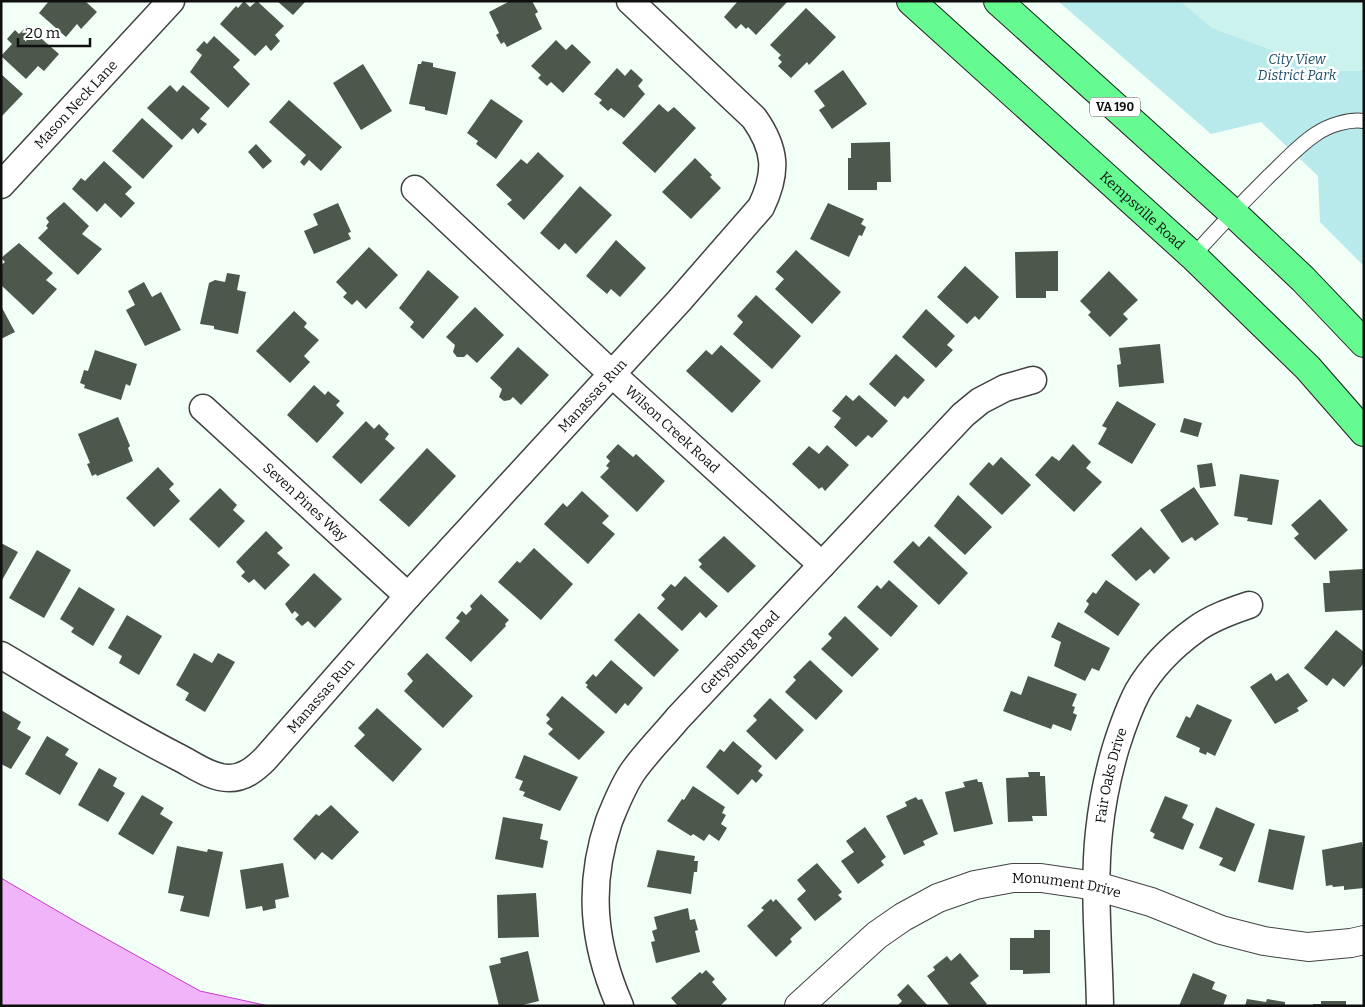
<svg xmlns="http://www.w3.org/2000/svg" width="1365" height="1007" viewBox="0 0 1365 1007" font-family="Bitter,serif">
<rect width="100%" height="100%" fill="#f1fff6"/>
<path fill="#b9eaeb" d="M1058,1H1364V266L1320,222L1318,176L1261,122L1211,134Z"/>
<path fill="#cbf2ed" d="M1180,1H1364V71H1327L1212,28Z"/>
<path fill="#f2b4f8" stroke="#c739d1" d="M1,878L78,923L200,991L269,1006H1Z"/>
<g fill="#4c584b">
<path d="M49,1H85L97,12L81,29L77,24L66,37L39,13Z"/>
<path d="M244,1L250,7L257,1L284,26L275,35L280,41L271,51L266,45L255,56L220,24L236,6L238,8Z"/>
<path d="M277,1H306L293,15Z"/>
<path d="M510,1H532L538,12L535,14L542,29L507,47L504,42L501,44L496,35L499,33L489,12Z"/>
<path d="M738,1H788L756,35L748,27L746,29L741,24L736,29L724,17Z"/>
<path d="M806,8L836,37L809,65L807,62L791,78L778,66L782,62L778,58L781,55L770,45Z"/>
<path d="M27,26L59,54L44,71L38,66L26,79L1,56L12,44L7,39L15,30L19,34Z"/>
<path d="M214,36L240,60L233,67L250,84L228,108L190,72L202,55L196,50L204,41L207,44Z"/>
<path d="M556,40L566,50L572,44L591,62L563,93L551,82L547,86L538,78L541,75L531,66Z"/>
<path d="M422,61L433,63V67L456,72L447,115L425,110V107L409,104L418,64H421Z"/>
<path d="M363,64L392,111L361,130L333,83Z"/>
<path d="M617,68L625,76L631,69L643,80L638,86L645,94L624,118L611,108L608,111L599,103L602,100L594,94Z"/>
<path d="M843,70L867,104L832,129L819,110L825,106L814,91Z"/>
<path d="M1,74L23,94L1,117Z"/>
<path d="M170,85L177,92L183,85L210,108L200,119L207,124L198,134L193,128L182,140L147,108Z"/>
<path d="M491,99L523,121L496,159L476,144L478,141L467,133Z"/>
<path d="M289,100L342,147L321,171L309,160L304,166L300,162L306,155L269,122Z"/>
<path d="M659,104L668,112L674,107L696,128L655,173L622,143Z"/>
<path d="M142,118L173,146L143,179L112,151Z"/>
<path d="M890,142L891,182H877V190H848V158H851V143Z"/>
<path d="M256,144L272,161L263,169L248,152Z"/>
<path d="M538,152L564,176L524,220L507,204L512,200L496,185L521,159L527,164Z"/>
<path d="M695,158L712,175L710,177L721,188L691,219L662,192Z"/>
<path d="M104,161L132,187L125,194L135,203L121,218L105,203L97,212L72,189L81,178L85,181Z"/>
<path d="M580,186L612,215L576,254L565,243L559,250L540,233Z"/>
<path d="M64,202L89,226L82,234L102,249L78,275L38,238L48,228L46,226L49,222L46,218Z"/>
<path d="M338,203L351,232L348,233L351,239L314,254L304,231L318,225L313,214Z"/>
<path d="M828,203L864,219L861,224L866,227L862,236L859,235L849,257L810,239Z"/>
<path d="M616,240L646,268L620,297L611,289L607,294L586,276Z"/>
<path d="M19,243L53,273L46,280L57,289L33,315L1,285V265L5,262L1,258Z"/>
<path d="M369,247L398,275L366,309L357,300L352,305L343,297L347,293L336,282Z"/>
<path d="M796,250L841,292L812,324L775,289L784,279L776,272Z"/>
<path d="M1058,251V291H1046V298H1016L1015,252Z"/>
<path d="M965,266L999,297L979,320L975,316L967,324L937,297Z"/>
<path d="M428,270L459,297L423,339L410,327L414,322L399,308Z"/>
<path d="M1109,271L1138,300L1123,314L1128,319L1110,337L1088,315L1091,312L1080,301Z"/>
<path d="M227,273L240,275L237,290L246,292L238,334L214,329V326L200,324L209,283L215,280L225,282Z"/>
<path d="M144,282L152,297L161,292L181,330L145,346L126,310L135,305L128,291Z"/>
<path d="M756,295L801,336L772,369L733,334L743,322L737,316Z"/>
<path d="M1,306L15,332L1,339Z"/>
<path d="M475,307L504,335L477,363L467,354L464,357H457L453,352L455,345L446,337Z"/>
<path d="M926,309L955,336L947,345L953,350L936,368L902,337Z"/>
<path d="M294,311L307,323L304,327L319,340L304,356L310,362L290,383L256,351Z"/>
<path d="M1160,344L1164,383L1119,387L1117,365L1121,364L1119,348Z"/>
<path d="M721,345L761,381L732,413L686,371L706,350L712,355Z"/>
<path d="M518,347L549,375L521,405L513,397L510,400L504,401L499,397L502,389L490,378Z"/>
<path d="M95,350L137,364L130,386L126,384L121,400L84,388L85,385L80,383L84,370L88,371Z"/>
<path d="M896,354L925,380L908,399L904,396L895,407L869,384Z"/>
<path d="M314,385L325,395L328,391L340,401L336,405L344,413L317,443L287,415Z"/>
<path d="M846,395L853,401L859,395L888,421L872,438L868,435L856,447L834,427L841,418L832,411Z"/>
<path d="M1117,401L1156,424L1132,464L1098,444L1107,428L1102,426Z"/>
<path d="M118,417L130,446L128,448L133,461L97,476L96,474L92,476L87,464L90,463L78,434Z"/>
<path d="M1184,418L1202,423L1198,437L1180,432Z"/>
<path d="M366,421L374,429L379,424L389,434L385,439L395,448L361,484L332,457Z"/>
<path d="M618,444L633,457L636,454L665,481L637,512L600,477L609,468L606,466L610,461L606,457Z"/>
<path d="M1073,444L1091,462L1086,468L1102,482L1074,512L1035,475L1052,456L1059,461Z"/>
<path d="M827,445L849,465L825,491L822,487L819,489L792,464L809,446L819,454Z"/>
<path d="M427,448L456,476L409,527L379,500Z"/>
<path d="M1001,457L1031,485L1002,515L969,484L989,462L993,466Z"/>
<path d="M1212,463L1216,486L1200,488L1197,465Z"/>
<path d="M158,467L174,484L169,489L180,501L154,527L126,498Z"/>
<path d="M1240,474L1279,480L1272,525L1247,521L1248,518L1234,516Z"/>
<path d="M1194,487L1219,524L1195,541L1192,537L1182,543L1160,510Z"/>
<path d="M220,488L237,505L233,510L245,521L219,548L189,519Z"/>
<path d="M582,491L609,516L602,523L615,534L588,564L544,524L563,503L567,507Z"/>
<path d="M958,495L992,527L965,555L934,526Z"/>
<path d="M1320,499L1348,530L1315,560L1294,538L1299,534L1291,525Z"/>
<path d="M1141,527L1170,558L1154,574L1150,569L1136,581L1111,555Z"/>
<path d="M266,531L283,548L277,553L290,565L265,590L254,579L249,583L241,576L245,572L236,562Z"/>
<path d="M724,536L756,566L728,593L699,567L702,564L698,560Z"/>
<path d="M929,536L968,573L939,605L893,562L913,541L919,547Z"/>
<path d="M1,543L18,552L1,582Z"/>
<path d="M534,548L573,584L541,620L498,582L517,561L520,563Z"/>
<path d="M37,550L71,570L44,618L9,598Z"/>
<path d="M1364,569V610L1325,612L1323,583H1330L1329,571Z"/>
<path d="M314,573L342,599L315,628L308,621L302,626L295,619L299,615L295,611L292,614L285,604Z"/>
<path d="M685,576L718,606L706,618L700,612L682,631L657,608L665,599L661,595L671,584L675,587Z"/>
<path d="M889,580L918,606L891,637L857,607L877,585L881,589Z"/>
<path d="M1106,580L1140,604L1118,636L1084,612L1089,604L1086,601L1093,592L1096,594Z"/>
<path d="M79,587L115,609L93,646L71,632L74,628L60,619Z"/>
<path d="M481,594L509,620L505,624L506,626L471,662L445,638L460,621L456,618L462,611L466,615L472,609L470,606Z"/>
<path d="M639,613L679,650L654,677L614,640Z"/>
<path d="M127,615L162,636L139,675L119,663L122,656L108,648Z"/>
<path d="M845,616L879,649L852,677L821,649L832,638L828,634Z"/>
<path d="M1058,622L1110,648L1099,671L1092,668L1085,681L1054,666L1061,642L1051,637Z"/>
<path d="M1336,630L1364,652V663L1344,687L1333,678L1327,686L1304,668Z"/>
<path d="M194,653L212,663L218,653L235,662L205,712L185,700L189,693L176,685Z"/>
<path d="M427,653L473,696L443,728L404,691L413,681L407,674Z"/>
<path d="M611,660L643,688L628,706L625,703L616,714L586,687L588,685L585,683L593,674L596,677Z"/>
<path d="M810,660L843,691L816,720L785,692L796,680L793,677Z"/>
<path d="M1271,673L1276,681L1288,673L1308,701L1297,708L1299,711L1275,724L1250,687Z"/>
<path d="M1028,676L1077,694L1072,706L1075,707L1073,713L1077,715L1071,731L1053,724L1051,729L1003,711L1011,691L1021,695Z"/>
<path d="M562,696L605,732L579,760L548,734L553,729L546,723L550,719L546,715Z"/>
<path d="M770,698L804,730L776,760L746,731L757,720L753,716Z"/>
<path d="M1197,704L1232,720L1215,756L1207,752L1206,755L1199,752L1200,748L1176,737L1186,716L1190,718Z"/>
<path d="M377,708L422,749L393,782L354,746L365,735L358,728Z"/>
<path d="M1,710L21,722L17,729L31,737L11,769L1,764Z"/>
<path d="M47,736L69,749L65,755L78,763L60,795L25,774Z"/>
<path d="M733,741L762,766L758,771L763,775L756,783L752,779L738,795L706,767L720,749L724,752Z"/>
<path d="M524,755L578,777L560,811L523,796L525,792L519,790L523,781L515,778Z"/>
<path d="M99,768L117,778L113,786L125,793L108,822L78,805Z"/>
<path d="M1028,772H1040V776H1045L1047,816H1032L1033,821L1008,822L1006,778L1029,777Z"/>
<path d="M977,779L978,782H982L993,824L954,832L945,792L965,787L963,782Z"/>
<path d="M693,786L725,807L722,813L726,815L721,824L727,828L719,841L709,834L704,841L693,834L691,836L667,821L682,799L684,800Z"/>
<path d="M142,795L164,808L160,814L173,822L153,855L118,834Z"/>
<path d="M1165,796L1188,805L1182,818L1194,824L1183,850L1153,838L1155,834L1150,831Z"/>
<path d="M916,797L918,800L922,799L938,834L923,841L925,845L904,855L886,816L907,806L905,802Z"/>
<path d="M331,805L359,832L332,860L322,852L315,860L293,839L316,814L319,816Z"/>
<path d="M1216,807L1255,824L1235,872L1219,865L1223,858L1199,848Z"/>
<path d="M503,817L543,824L540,839L548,841L543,868L495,859Z"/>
<path d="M865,827L886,857L881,861L884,865L858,884L841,861L854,852L846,841Z"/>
<path d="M1269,829L1305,836L1293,890L1258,882Z"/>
<path d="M1362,842L1364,853V888L1344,890V886L1333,887L1332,885L1326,886L1322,850Z"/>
<path d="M177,846L207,852L208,849L223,852L209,917L180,911L184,896L168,893Z"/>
<path d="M657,850L695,856L694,861H698L697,872H694L691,894L647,887Z"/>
<path d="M283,863L289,897L275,900L276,908L263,911L262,906L246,909L240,870Z"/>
<path d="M817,863L842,892L838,895L842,899L815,921L797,899L806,891L797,880Z"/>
<path d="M536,893L539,937L498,938L497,895Z"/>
<path d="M771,899L773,902L776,899L802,928L790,939L792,942L776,957L747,926L764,910L761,908Z"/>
<path d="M688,908L690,920L695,919L698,930L695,931L700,952L656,963L651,942L655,941L652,931L657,929L654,917Z"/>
<path d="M1034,930H1050V973L1023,974V970H1010V938H1034Z"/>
<path d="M528,951L539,1001L519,1006H499L489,966L501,963L500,958Z"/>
<path d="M960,953L979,976L970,983L987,1004L984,1006H950L927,976L935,970L933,967L947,956L951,961Z"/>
<path d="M706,970L715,979L712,982L727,999L720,1006H678L671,998L700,972L702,974Z"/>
<path d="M1193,973L1215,982L1212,989L1227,995L1223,1006H1179Z"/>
<path d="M908,984L928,1006H897L902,1001L897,995Z"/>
<path d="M1247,999L1266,1002L1267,999L1285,1002V1006H1245Z"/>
<path d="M1321,1001H1346V1006H1313V1004H1321Z"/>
</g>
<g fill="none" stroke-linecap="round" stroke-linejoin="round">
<defs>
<path id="service" d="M1193,256C1218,228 1244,201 1270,175C1285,161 1299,145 1316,134C1329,125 1349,119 1364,121"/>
<g id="minor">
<path id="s1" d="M1,185L171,1"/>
<path id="s2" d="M415,189L612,374L822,565"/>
<path id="s3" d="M203,408L408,596"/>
<path id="s4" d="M1,655C60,690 119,727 180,758C195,766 212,778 229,778C244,778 255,769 265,759L408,596L679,301L761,207C778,172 776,149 754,118L630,1"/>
<path id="s5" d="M620,1006C593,944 587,886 609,821C616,804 623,785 634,770C647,752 664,735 678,718L963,415L980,401L1005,388L1033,380"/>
<path id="s6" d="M1100,1006C1099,950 1093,887 1099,832C1102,803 1108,774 1116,747C1122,728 1129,708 1138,691C1152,667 1173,646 1195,630C1211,618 1231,611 1249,605"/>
</g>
<g id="tertiary">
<path id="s7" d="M799,1006L877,935L903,917L938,898L975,885L1013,878H1041L1096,886L1151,902L1221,930L1264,941L1308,947L1351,943L1364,940"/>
</g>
<g id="primary">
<path id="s8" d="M911,1L1193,256L1308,368L1364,432"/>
<path d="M998,1L1232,212L1303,279L1364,343"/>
</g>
</defs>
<use href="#service" stroke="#424242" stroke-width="16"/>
<use href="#minor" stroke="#424242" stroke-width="29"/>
<use href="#tertiary" stroke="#424242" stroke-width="30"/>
<use href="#primary" stroke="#202020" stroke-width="30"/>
<use href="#service" stroke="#fff" stroke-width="14"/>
<use href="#minor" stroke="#fff" stroke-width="26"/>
<use href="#tertiary" stroke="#fff" stroke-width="28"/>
<use href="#primary" stroke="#65fb91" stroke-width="28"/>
</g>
<g text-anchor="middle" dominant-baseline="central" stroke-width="5" stroke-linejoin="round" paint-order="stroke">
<rect fill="#fff" stroke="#575757" stroke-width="1" x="1090" y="97.5" width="50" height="19" rx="4"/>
<g font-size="12" font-weight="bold" fill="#0f0f0f">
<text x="1115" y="107">VA 190</text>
</g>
<g font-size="14" font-style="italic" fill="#1d5069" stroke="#fff">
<text x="1297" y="59">City View<tspan x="1297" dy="16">District Park</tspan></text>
</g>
<g font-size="14" fill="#0f0f0f" stroke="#fff">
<text stroke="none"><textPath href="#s1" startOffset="110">Mason Neck Lane</textPath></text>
<text stroke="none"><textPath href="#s8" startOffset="312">Kempsville Road</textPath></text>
<text stroke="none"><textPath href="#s4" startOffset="791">Manassas Run</textPath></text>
<text stroke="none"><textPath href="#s2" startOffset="352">Wilson Creek Road</textPath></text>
<text stroke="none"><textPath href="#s3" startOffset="139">Seven Pines Way</textPath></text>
<text stroke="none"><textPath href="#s5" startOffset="405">Gettysburg Road</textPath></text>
<text stroke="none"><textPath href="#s4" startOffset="386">Manassas Run</textPath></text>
<text stroke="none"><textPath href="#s6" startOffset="232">Fair Oaks Drive</textPath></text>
<text stroke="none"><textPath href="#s7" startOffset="309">Monument Drive</textPath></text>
</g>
</g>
<rect width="1365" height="1007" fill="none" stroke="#0f0f0f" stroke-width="5"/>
<path d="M18 38v8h72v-8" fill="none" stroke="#0f0f0f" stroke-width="2.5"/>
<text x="25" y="38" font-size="15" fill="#0f0f0f" stroke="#ffffff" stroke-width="4" paint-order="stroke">20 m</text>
</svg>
